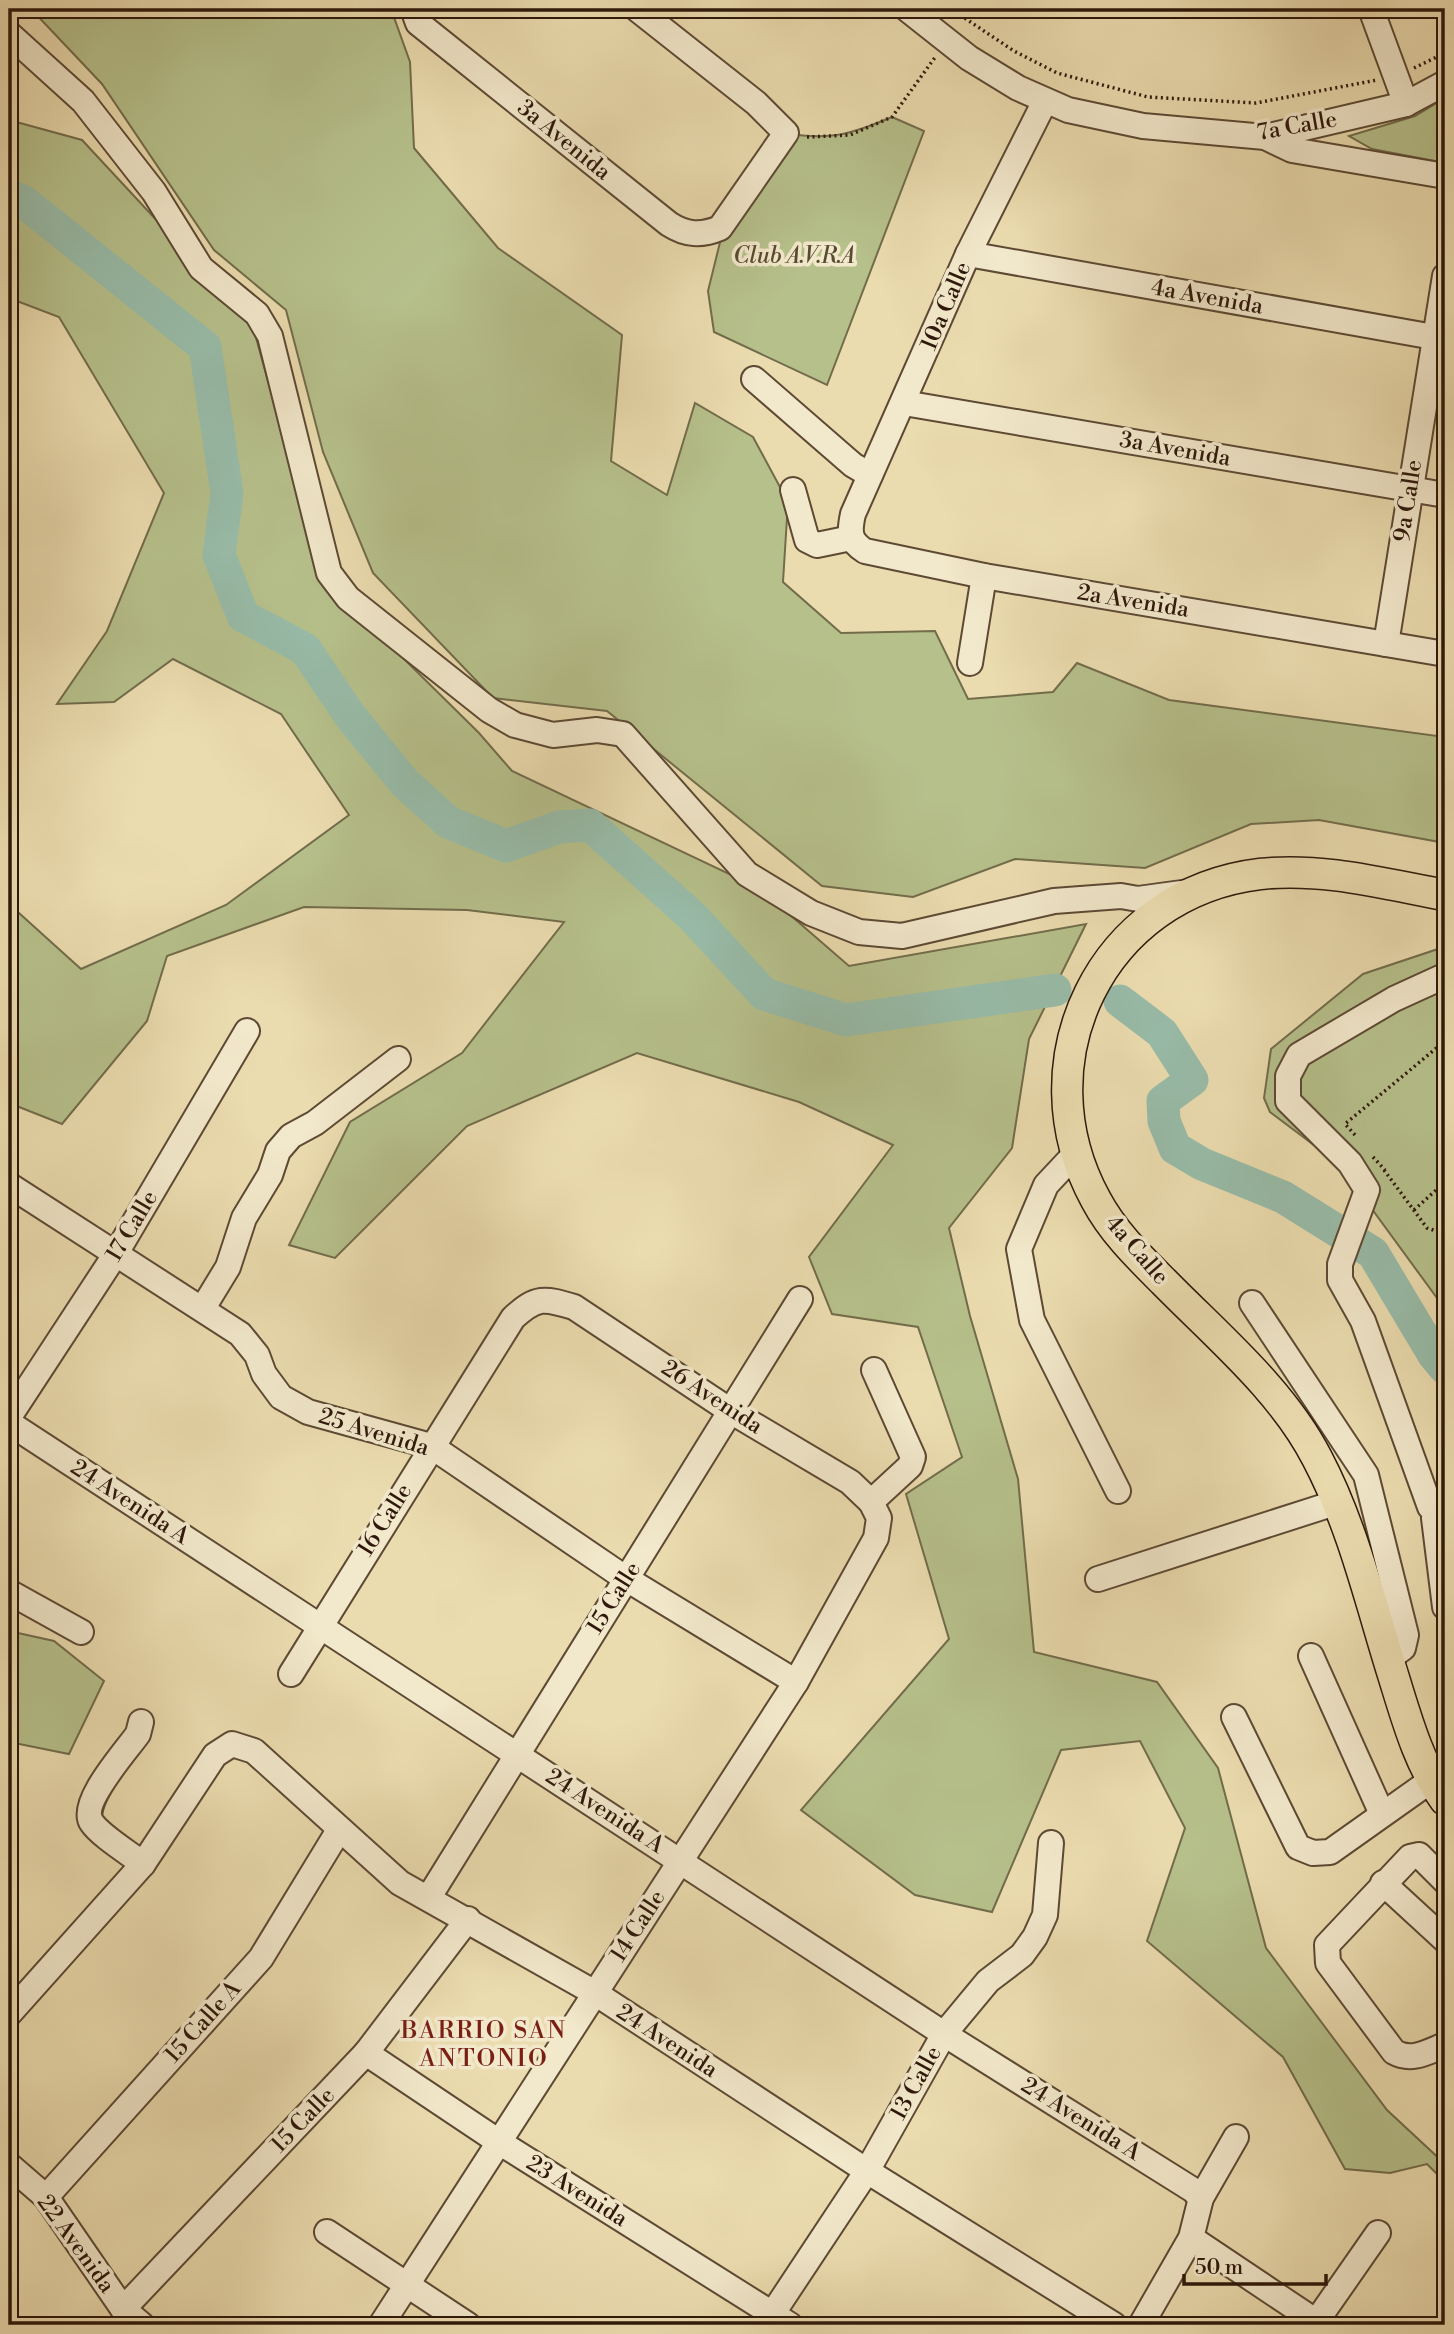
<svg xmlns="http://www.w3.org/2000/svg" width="1454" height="2334" viewBox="0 0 1454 2334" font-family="'Libre Bodoni',serif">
<rect width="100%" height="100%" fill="#ebdcaf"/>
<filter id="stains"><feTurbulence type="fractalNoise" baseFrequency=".00286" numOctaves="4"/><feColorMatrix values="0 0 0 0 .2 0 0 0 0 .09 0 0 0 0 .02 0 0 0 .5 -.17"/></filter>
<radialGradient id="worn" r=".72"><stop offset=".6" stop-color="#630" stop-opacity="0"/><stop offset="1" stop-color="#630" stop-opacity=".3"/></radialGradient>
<g fill="#b6c08b" stroke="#726c4b" stroke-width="2">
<path d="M31,9H391L410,62L414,148L498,248L622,335L611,461L667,495L695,403L753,437L788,502L783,582L841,633L935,631L968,699L1053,692L1077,663L1169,700L1445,737V843L1319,820L1251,824L1145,868L1015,859L913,897L822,886L607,711L493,698L373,573L323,452L286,310L214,250L102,84Z"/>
<path d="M1445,98V163L1372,149L1349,136L1415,116Z"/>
<path d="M892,117L924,131L827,385L714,332L708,291L725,222L786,133C830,141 852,134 892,117Z"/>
<path d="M9,120L82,140L252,323L322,578L479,733L512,771L759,888L849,966L1086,924L1029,1039L1012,1148L949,1228L970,1316L1018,1479L1034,1652L1157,1682L1218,1768L1266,1948L1387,2110L1445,2164V2182L1427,2164L1390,2173L1345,2169L1283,2057L1147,1941L1185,1828L1140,1741L1061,1750L992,1912L915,1895L801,1810L949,1639L906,1494L962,1457L918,1327L832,1314L809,1257L893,1145L799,1102L637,1053L467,1126L335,1258L289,1245L350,1122L462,1053L564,922L467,910L304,907L167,956L147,1021L62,1124L9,1103V904L81,969L226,905L349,815L281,714L173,659L114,702L57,704L107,631L164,493L59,317L9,298Z"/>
<path d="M1438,949L1445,958V1309L1339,1164L1270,1112L1264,1098L1271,1049L1363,974Z"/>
<path d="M9,1631L54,1641L104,1681L69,1754L9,1742Z"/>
</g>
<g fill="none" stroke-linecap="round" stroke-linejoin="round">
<g stroke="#98bca9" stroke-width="33">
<path d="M9,195L24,202L205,347L227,493L219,555L243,616L305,649L351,717L405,783L448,822L506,846L559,827L590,825L692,916L764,994L846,1020L1055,990"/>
<path d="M1120,1001L1162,1033L1192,1080L1163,1101L1164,1121L1175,1148L1202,1164L1283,1197L1373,1253L1434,1355L1445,1368"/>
</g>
<defs>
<g id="minor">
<path d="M413,9L418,23L669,224C686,235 701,236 720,228L786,133L756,103L637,9"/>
<path d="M907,9L969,58L1018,88L1068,110L1143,126L1265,137L1406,104L1445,83"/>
<path d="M1371,9L1406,104"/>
<path d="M9,34L83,101L154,192L201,268L257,314L270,336L329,573L348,598L489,710L515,725L553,735L597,730L623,734L747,874L811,913L859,932L902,936L1054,901L1121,896L1138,899L1189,892"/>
<path d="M1045,101L968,254L853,514C849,532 849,541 865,551L984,576L1445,654"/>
<path d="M1265,137L1292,150L1445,176"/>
<path d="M968,254L1445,339"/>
<path d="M754,379L853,465L870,475"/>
<path d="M904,403L1445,495"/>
<path d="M793,490L807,540L817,545L851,538"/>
<path d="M1386,644L1445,276"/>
<path d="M970,663L984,576"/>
<path d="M1076,1153L1046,1185L1019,1249L1032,1320L1118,1491"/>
<path d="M9,1185L240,1334L257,1355L264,1374L281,1397L308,1412L431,1446L625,1578L796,1682"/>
<path d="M1252,1303L1366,1475L1406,1635L1403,1648L1388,1659"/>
<path d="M203,1308L228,1267L244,1218L270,1175L278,1151L291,1136L315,1123L398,1059"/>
<path d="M9,1417L115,1255L247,1031"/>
<path d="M9,1423L944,2034L1193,2190L1201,2198"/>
<path d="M871,1502L910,1466L913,1457L874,1370"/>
<path d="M1430,1507L1363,1321L1340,1280V1264L1367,1190L1350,1163L1288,1101V1076L1299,1055L1394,999L1440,978L1445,984"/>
<path d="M1434,1518L1445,1607"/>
<path d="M1098,1579L1338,1502"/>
<path d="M9,1592L81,1632"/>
<path d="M1311,1656L1382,1814"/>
<path d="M291,1674L513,1318C537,1296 544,1298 574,1307L732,1412L850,1482L871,1502L879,1518L876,1538L796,1682L381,2325"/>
<path d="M1234,1717L1298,1847L1313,1853L1330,1852L1433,1779"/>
<path d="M141,1722L138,1734C126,1751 78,1804 92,1823C101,1836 129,1853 143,1864"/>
<path d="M1445,1881L1419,1855L1410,1857L1327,1945L1328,1963L1394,2052C1412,2062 1427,2052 1445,2045"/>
<path d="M1383,1883L1445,1940"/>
<path d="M429,1897L800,1299"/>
<path d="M9,2014L143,1864L215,1755L232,1744L254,1751L400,1883L595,1993L867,2171L1114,2325"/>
<path d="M366,2053L499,2142L790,2325"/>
<path d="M9,2165L46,2197L123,2309L142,2325"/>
<path d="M46,2197L261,1958L339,1830"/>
<path d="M327,2232L468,2325"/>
<path d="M1191,2238L1321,2325"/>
<path d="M123,2309L366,2053L468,1919"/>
<path d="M1316,2322L1378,2233"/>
<path d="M765,2325L867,2171L944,2034L988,1981L1022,1955L1035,1937L1045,1915L1051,1843"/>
<path d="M1141,2325L1191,2238L1201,2198L1236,2137"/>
</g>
<path id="major" d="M1445,895C1385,884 1322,867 1260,874C1101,893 1020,1062 1096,1200C1113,1232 1139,1257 1164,1282C1217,1336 1282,1390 1317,1458C1353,1526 1371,1605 1394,1678C1407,1720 1419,1764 1445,1800"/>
</defs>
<use href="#minor" stroke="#5d4934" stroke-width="28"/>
<use href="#major" stroke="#2e180b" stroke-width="33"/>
<g stroke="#2e180b" stroke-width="3.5" stroke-dasharray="2 3.5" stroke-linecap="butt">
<path d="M951,9L1014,51L1057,73L1148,97L1256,103L1377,80"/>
<path d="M1414,68L1445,53"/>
<path d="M807,137L850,135L892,117L936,56"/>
<path d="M1355,1135L1345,1124L1445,1041"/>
<path d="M1373,1157L1385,1170"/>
<path d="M1384,1170L1427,1228L1445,1234"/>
<path d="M1414,1210L1445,1182"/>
</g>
<use href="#minor" stroke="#f2e8cb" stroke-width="24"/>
<use href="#major" stroke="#ebdcaf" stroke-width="30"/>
</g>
<g text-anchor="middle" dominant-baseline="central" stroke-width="7" stroke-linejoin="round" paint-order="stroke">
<g font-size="23" fill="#2e180b" stroke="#f2e8cb">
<text transform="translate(1297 126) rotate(-10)">7a Calle</text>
<text transform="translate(564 140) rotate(39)">3a Avenida</text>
<text transform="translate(1207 297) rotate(10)">4a Avenida</text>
<text transform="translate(946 306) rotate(-67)">10a Calle</text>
<text transform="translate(1175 449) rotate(10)">3a Avenida</text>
<text transform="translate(1408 501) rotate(-81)">9a Calle</text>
<text transform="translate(1133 601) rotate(9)">2a Avenida</text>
<text transform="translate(132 1226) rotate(-59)">17 Calle</text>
<text transform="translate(1137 1250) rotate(49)">4a Calle</text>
<text transform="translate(712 1397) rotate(33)">26 Avenida</text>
<text transform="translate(374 1432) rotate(17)">25 Avenida</text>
<text transform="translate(130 1502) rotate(33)">24 Avenida A</text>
<text transform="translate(385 1520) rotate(-58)">16 Calle</text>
<text transform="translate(614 1598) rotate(-58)">15 Calle</text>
<text transform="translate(605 1811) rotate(33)">24 Avenida A</text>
<text transform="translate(638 1926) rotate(-57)">14 Calle</text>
<text transform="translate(203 2022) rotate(-48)">15 Calle A</text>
<text transform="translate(667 2041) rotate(33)">24 Avenida</text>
<text transform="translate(916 2083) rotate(-61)">13 Calle</text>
<text transform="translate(1081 2119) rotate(32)">24 Avenida A</text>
<text transform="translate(303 2120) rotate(-46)">15 Calle</text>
<text transform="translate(577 2191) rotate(32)">23 Avenida</text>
<text transform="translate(76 2244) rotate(54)">22 Avenida</text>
</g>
<g font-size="23" font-style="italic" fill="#574a31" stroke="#f2e8cb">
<text x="794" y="256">Club A.V.R.A</text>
</g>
<g font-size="24" letter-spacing="2" fill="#7a1f14" stroke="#f2e8cb">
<text x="484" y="2031">BARRIO SAN<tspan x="484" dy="28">ANTONIO</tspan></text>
</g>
</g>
<rect width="1454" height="2334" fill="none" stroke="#ebdcaf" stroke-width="35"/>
<rect x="10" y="10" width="1433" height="2313" fill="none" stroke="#2e180b" stroke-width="3.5"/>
<rect x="18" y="18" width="1419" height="2299" fill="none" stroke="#2e180b" stroke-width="2"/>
<path d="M1184 2274v10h142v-10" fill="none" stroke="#2e180b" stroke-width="3.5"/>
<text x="1195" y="2274" font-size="21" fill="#2e180b" stroke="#f2e8cb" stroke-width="5" paint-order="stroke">50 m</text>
<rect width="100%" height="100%" filter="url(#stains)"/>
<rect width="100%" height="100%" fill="url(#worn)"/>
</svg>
